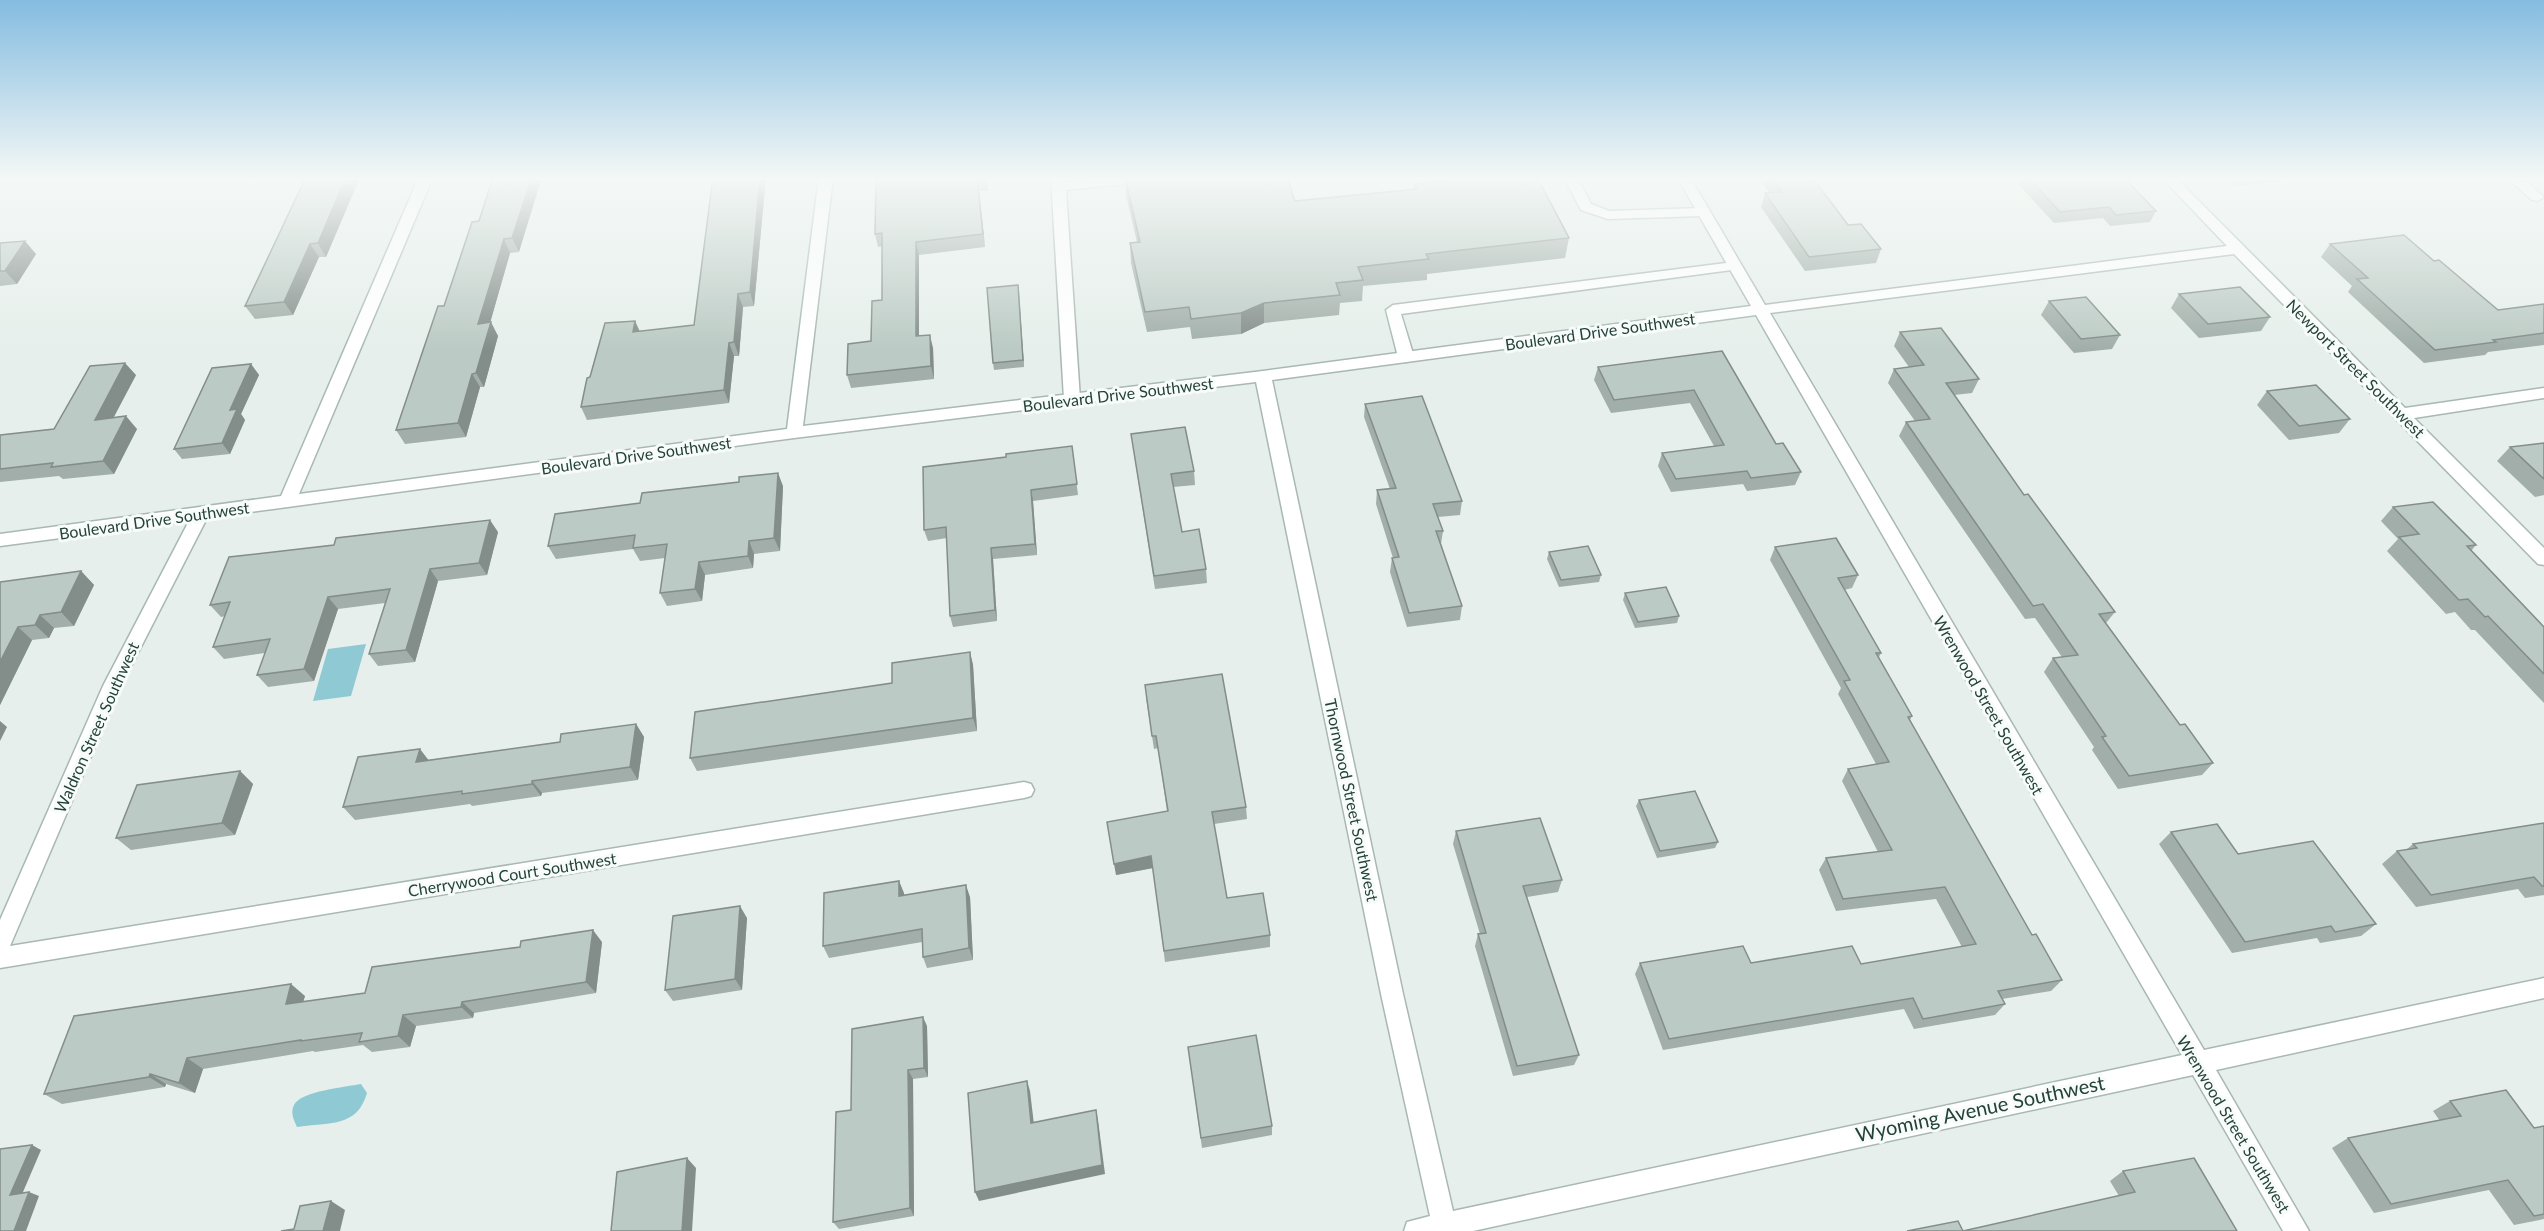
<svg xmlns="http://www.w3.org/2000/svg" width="2544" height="1231" viewBox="0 0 2544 1231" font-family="Lato,sans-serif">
<rect width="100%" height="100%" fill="#e6efeb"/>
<g fill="#8ec9d4">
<path d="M366,644L351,696L313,701L328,649Z"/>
<path d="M361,1084L367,1093C357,1128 329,1122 297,1127C294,1120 290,1113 294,1105C301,1091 346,1087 361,1084Z"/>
</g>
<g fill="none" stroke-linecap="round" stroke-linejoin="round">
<defs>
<g id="lane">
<path d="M1051,177H1065V182L1113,177H1159L1153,181L1066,190L1080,399L1078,403H1066L1064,399Z"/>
<path d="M1564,177H1577L1591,204L1609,211L1703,208L1710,212L1703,216L1608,219L1581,210Z"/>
<path d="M2506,177H2521L2544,197L2537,201L2532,200Z"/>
<path d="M1734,262L1739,263L1741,266L1739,269L1401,314L1414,357L1406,362L1398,357L1386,310L1393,305Z"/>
</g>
<path id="street" d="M419,177H433L299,494L787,429L819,177H833L803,426L1263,371L1751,306L1677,177H1690L1765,305L2227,246L2161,177H2175L2405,408L2544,388V398L2414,418L2544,548V565L2538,564L2234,254L1770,313L2204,1050L2544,978V998L2216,1070L2309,1231H2283L2193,1075L1473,1231H1404L1407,1222L1430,1216L1381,994L1256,382L794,438L207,518L121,686L10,946L1024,782L1031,784L1034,790L1031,796L1024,798L0,968V920L103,686L189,521L0,546V534L281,496ZM1756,315L2182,1055L1453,1211L1403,994L1272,380Z"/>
</defs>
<use href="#lane" stroke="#a8b8b2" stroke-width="3"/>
<use href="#street" stroke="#a8b8b2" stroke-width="3"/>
<use href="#lane" fill="#fff" fill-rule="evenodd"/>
<use href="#street" fill="#fff" fill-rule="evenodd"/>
</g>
<g fill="#a1aea9">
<path d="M306,177H360L326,257H319L293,315L255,319L245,306Z"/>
<path d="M493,177L519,252L510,253L490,323L498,336L484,387H480L466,437L405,444L396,430L479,221Z"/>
<path d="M713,177H766L754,306L743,307L739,356H734L729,403L587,420L581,407L590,377L635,321L639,331L694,325Z"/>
<path d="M879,177H988V191H979L985,247L919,255V336L933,348L934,379L851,388L847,375L871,341L882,300V246L878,247L875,234Z"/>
<path d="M1125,177L1295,201L1414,189L1415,184L1569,238L1565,258L1427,274V280L1363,286L1362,301L1340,303L1339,315L1264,323L1241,334L1192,339L1190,327L1147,332L1131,263L1130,243L1137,242L1126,195Z"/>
<path d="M1758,177H1812L1848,225L1881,249L1876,263L1805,271L1761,207L1765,193H1769Z"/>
<path d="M2021,177H2123L2156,211L2150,222L2110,226L2103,218L2054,223L2018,184Z"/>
<path d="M2226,177H2279L2276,182L2236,186Z"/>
<path d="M0,243L36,254L17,284L0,286Z"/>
<path d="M2330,244L2434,261L2498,310L2544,304V345L2488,352L2485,355L2424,363L2348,292L2352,286L2321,257Z"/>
<path d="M1018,285L1024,367L994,370L993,363Z"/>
<path d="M2179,294L2270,317L2261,331L2199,338L2171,308Z"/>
<path d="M2049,301L2120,335L2112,349L2074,353L2041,315Z"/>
<path d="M1900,332L1979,379L1972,393L1954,395L2024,495L2115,612L2106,623L2180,725L2213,763L2202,775L2118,789L2092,750L2094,747L2044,672L2053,658L2062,657L2035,618L2025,619L1899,436L1906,422L1915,421L1888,383L1894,369L1909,367L1894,346Z"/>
<path d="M1722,351L1776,444L1801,472L1795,485L1747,491L1743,484L1671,492L1658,466L1662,453L1714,446L1690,403L1611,413L1594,380L1598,367Z"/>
<path d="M251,364L259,375L241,414L245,420L230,454L182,459L174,449Z"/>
<path d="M136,375L113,418L137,429L114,474L63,479L59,476L0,482V435L54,429Z"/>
<path d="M2267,391L2350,419L2339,433L2289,440L2257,405Z"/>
<path d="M1365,404L1462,501L1460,515L1438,517L1443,531L1441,544L1462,606L1460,620L1407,627L1390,572L1392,558H1393L1376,504L1377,490L1390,489L1364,417Z"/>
<path d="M1131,434L1194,471L1195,485L1173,487L1182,532L1206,569L1207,583L1155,589Z"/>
<path d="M2544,443V495L2535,497L2497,461L2510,447Z"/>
<path d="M1072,446L1078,495L1033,501L1037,555L993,559L997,621L953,627L950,616L947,538L928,541L924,530L1006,457Z"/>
<path d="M783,486L780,551L754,554L753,568L705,575L702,601L667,606L660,593L665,558L640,561L633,549L556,559L548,546Z"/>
<path d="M2393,507L2476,545L2471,551L2544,627V703L2475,630H2471L2455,612L2446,614L2387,551L2398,539L2381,521Z"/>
<path d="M498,532L487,575L438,581L415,662L378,666L369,654L385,603L338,609L314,681L268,687L257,675L265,653L224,659L213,647L225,616L221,617L210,605Z"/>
<path d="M1775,547L1858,575L1852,588L1844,590L1881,653L1879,657L1912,716L1910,720L2032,935L2062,980L2051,991L2002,999L2005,1004L1995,1015L1914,1029L1904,1009L1663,1050L1635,974L1640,963H1751L1861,964L1962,947L1936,899L1836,911L1819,870L1826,858L1878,852L1842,781L1848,769L1876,764L1838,694L1841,688L1770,560Z"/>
<path d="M1549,552L1601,575L1599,582L1559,587L1547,559Z"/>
<path d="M81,571L94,585L74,626L54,628L49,638L32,640L0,705V582Z"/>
<path d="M1625,593L1679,616L1677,623L1635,628L1623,600Z"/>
<path d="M970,652L973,665L977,731L697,771L690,758L892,683Z"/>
<path d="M1146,698L1246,807L1247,819L1214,824L1227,898L1270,935V947L1165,962L1153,868L1116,875L1167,811L1158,748L1154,749Z"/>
<path d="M636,724L644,737L638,780L542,793L541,796L472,806L470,804L355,820L343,807L429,760L560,742Z"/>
<path d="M240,771L253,784L235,835L131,850L116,838Z"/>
<path d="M1639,800L1718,842L1715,848L1657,858L1636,806Z"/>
<path d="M2544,823V895L2525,898L2518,889L2416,907L2382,864L2397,851L2406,850L2413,844Z"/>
<path d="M1456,831L1562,880L1558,892L1527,897L1579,1055L1574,1065L1513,1076L1475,946L1478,934H1480L1453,844Z"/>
<path d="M2171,832L2238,854L2376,924L2361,936L2320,943L2317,938L2232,953L2159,844Z"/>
<path d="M899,881L904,895L970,897L973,960L927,968L923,957L922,942L829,958L823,946Z"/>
<path d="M747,918L742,990L673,1001L665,990Z"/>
<path d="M602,942L596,993L474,1013L473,1018L416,1026L410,1047L372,1052L363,1045L315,1052L313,1051L203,1069L195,1093L166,1084L165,1087L62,1104L44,1094L305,996L303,1002L365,993Z"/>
<path d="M927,1026L928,1077L913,1079L914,1216L839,1229L833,1222L851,1110Z"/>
<path d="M1188,1047L1272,1126V1135L1202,1148Z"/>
<path d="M2450,1101L2534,1128L2544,1126V1219L2514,1225L2489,1190L2374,1213L2332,1148L2348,1138L2440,1121L2433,1111Z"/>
<path d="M2123,1171L2237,1231H1963L2119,1196L2110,1181Z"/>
</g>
<g fill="#838d89">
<path d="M346,177H360L326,257L318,243Z"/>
<path d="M532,177H542L519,252L512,238Z"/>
<path d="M760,177H766L754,306L750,292Z"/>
<path d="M986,177H988V191Z"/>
<path d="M977,179L979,191L985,247L983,234Z"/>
<path d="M504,239L510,253L486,337L478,324Z"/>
<path d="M25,241L36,254L17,284L5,271Z"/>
<path d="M916,242L919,255V349L916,336Z"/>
<path d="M310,244L319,257L293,315L284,302Z"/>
<path d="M1018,285L1019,292L1024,367L1023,360Z"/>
<path d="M738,294L743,307L739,356L734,342Z"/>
<path d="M1264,303V323L1241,334V313Z"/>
<path d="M635,321L641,334L633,332Z"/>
<path d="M491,322L498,336L484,387L476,373Z"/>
<path d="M930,335L933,348L934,379L931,366Z"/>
<path d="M729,343L734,356L729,403L724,390Z"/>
<path d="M125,363L136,375L106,432L95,420Z"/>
<path d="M251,364L259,375L241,414L245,420L230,454L222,443L230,410Z"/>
<path d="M472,374L480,387L466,437L458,423Z"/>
<path d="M126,416L137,429L114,474L103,461Z"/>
<path d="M778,473L783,486L780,551L774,538Z"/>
<path d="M1031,490L1033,501L1037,555L1035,544Z"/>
<path d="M490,520L498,532L487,575L479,563Z"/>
<path d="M749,541L754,554L753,568L748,556Z"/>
<path d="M991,548L993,559L997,621L995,610Z"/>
<path d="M699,562L705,575L702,601L695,589Z"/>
<path d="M430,569L438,581L415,662L406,650Z"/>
<path d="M81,571L94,585L74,626L61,612Z"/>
<path d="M328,597L338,609L314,681L304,669Z"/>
<path d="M40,615L54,628L49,638L35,625Z"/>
<path d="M18,627L32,640L0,705V662Z"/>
<path d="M970,652L973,665L977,731L973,718Z"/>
<path d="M0,721L7,727L0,741Z"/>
<path d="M636,724L644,737L638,780L630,767Z"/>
<path d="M420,749L430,762H416Z"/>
<path d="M240,771L253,784L235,835L222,823Z"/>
<path d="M532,781L542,793L541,796L532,784Z"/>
<path d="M1151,856L1153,868L1116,875L1114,864Z"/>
<path d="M899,881L904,893V908L899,896Z"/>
<path d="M966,885L970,897L973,960L969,948Z"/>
<path d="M740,906L747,918L742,990L735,979Z"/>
<path d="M593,930L602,942L596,993L586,982Z"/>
<path d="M291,984L305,996L299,1015L286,1004Z"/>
<path d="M462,1002L474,1013L473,1018L461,1007Z"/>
<path d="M403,1015L416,1026L410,1047L398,1036Z"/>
<path d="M923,1017L927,1026L928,1077L924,1068Z"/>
<path d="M187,1058L203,1069L195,1093L179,1083Z"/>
<path d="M908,1070L913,1079L914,1216L910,1208Z"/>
<path d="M150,1074L166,1084L165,1087L149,1077Z"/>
<path d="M1027,1081L1030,1091L1035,1133L1031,1123Z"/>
<path d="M1096,1110L1098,1120L1105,1174L979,1201L975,1192Z"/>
<path d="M32,1145L41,1150L20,1199L10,1195Z"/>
<path d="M687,1158L696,1168L692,1231H682Z"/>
<path d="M29,1192L39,1196L26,1231H14Z"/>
<path d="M331,1201L345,1210L340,1231H323Z"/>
</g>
<g fill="#bbcac4" stroke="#838d89" stroke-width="1.5">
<path d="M306,177H346L318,243L310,244L284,302L245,306Z"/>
<path d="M493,177H532L512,238L504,239L478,324L491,322L476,373L472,374L458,423L396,430L438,306H444L472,222L479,221Z"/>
<path d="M713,177H760L750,292L738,294L734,342L729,343L724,390L581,407L587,378L590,377L605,323L635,321L633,332L694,325Z"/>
<path d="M879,177H986L977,179L983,234L916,242V336L930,335L931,366L847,375L848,344L871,341L872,301L882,300V233L875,234L876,180L879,179Z"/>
<path d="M1125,177H1287L1295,201L1417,189L1415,184L1479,177H1537L1569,238L1426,254L1429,259L1358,267L1363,280L1336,283L1340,295L1264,303L1241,313L1191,319L1189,307L1145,312L1130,243L1140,242Z"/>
<path d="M1771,177H1812L1848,225L1861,224L1881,249L1809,257L1765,193L1782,192Z"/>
<path d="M2028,177H2123L2156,211L2116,215L2109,207L2060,212Z"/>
<path d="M2404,235L2434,261L2439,260L2498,310L2544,304V333L2493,340L2496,342L2435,350L2357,279L2368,278L2330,244Z"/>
<path d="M25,241L5,271H0V243Z"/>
<path d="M1018,285L1023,360L993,363L987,288Z"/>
<path d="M2240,287L2270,317L2208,324L2179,294Z"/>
<path d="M2086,297L2120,335L2081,339L2049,301Z"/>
<path d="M1941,328L1979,379L1946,383L2024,495L2028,494L2115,612L2099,614L2180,725L2185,724L2213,763L2129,776L2102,737L2106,736L2053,658L2078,655L2043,604L2033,606L1906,422L1930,419L1894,369L1924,365L1900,332Z"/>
<path d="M1722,351L1776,444L1783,443L1801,472L1751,478L1747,471L1676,479L1662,453L1724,445L1694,390L1614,400L1598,367Z"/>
<path d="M125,363L95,420L126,416L103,461L51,467L53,463L0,469V435L54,429L90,366Z"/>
<path d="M251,364L230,410L237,409L222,443L174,449L212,368Z"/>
<path d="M2316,385L2350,419L2299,426L2267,391Z"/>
<path d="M1422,396L1462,501L1433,504L1443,531H1436L1462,606L1409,613L1392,558L1399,557L1377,490L1396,488L1365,404Z"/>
<path d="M1185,427L1194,471L1171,474L1182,532L1199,529L1206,569L1154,576L1131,434Z"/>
<path d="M2544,443V479L2510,447Z"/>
<path d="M1072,446L1077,484L1031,490L1035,544L991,548L995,610L950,616L946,527L924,530L923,467L1006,457V454Z"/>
<path d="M778,473L774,538L749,541L748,556L699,562L695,589L660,593L667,544L633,548L635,535L548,546L555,514L640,503L642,493L739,482V477Z"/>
<path d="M2433,502L2476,545L2467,546L2544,627V674L2488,616L2485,617L2468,599L2459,600L2399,537L2419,534L2393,507Z"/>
<path d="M490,520L479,563L430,569L406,650L369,654L390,589L328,597L304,669L257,675L270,639L213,647L230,602L210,605L229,557L334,545L336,538Z"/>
<path d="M1836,538L1858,575L1838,578L1881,653H1876L1912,716L1908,717L2032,935L2036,934L2062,980L1998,991L2005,1004L1923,1019L1913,998L1669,1039L1640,963L1743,946L1751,963L1852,946L1861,964L1976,944L1945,887L1843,899L1826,858L1892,850L1848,769L1889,762L1844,681L1850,680L1775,547Z"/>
<path d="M1588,546L1601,575L1561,580L1549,552Z"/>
<path d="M81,571L61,612L40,615L35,625L18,627L0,662V582Z"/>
<path d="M1666,587L1679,616L1638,622L1625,593Z"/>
<path d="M970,652L973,718L690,758L695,712L892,683V663Z"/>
<path d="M1222,674L1246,807L1212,812L1227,898L1263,893L1270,935L1164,951L1151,856L1114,864L1107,822L1168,811L1156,736H1152L1145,685Z"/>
<path d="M636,724L630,767L532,781V784L462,794V791L343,807L358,757L420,749L416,762L560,742L561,734Z"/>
<path d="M240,771L222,823L116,838L137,785Z"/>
<path d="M1695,791L1718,842L1660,851L1639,800Z"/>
<path d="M1540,818L1562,880L1523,886L1579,1055L1517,1066L1478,934L1486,933L1456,831Z"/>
<path d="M2544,823V886H2542L2534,877L2431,895L2397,851L2417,848L2413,844Z"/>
<path d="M2217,824L2238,854L2313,841L2376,924L2335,932L2331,926L2245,942L2171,832Z"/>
<path d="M899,881V896L966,885L969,948L923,957L922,929L823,946L824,893Z"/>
<path d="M740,906L735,979L665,990L673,916Z"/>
<path d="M593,930L586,982L462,1002L461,1007L403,1015L398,1036L359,1042L362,1033L301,1041V1040L187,1058L179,1083L150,1074L149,1077L44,1094L74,1016L291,984L286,1004L365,993L372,967L520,947L521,941Z"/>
<path d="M923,1017L924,1068L908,1070L910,1208L833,1222L836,1112L851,1110L852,1029Z"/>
<path d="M1256,1035L1272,1126L1201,1138L1188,1047Z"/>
<path d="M1027,1081L1031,1123L1096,1110L1102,1165L975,1192L968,1093Z"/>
<path d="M2506,1090L2534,1128L2544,1126V1214L2534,1216L2508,1180L2391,1204L2348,1138L2461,1116L2450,1101Z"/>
<path d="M32,1145L10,1195L29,1192L14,1231H0V1149Z"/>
<path d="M687,1158L682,1231H611L617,1172Z"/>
<path d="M2194,1158L2237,1231H1907L1958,1221L1963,1231L2135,1192L2123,1171Z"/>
<path d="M331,1201L323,1231H281L294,1229L300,1206Z"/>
</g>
<linearGradient id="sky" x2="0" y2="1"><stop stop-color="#84bce0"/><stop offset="0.51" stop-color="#f4f8f6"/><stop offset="1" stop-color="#f4f8f6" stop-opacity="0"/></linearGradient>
<rect width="2544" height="350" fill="url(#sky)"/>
<g text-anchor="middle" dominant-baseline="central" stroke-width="6" stroke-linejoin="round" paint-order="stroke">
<g font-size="16" fill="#24423a" stroke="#f7fbf9">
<text transform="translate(1600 331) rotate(-8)">Boulevard Drive Southwest</text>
<text transform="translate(2356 368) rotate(45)">Newport Street Southwest</text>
<text transform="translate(1118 394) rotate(-7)">Boulevard Drive Southwest</text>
<text transform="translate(636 455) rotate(-8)">Boulevard Drive Southwest</text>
<text transform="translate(154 520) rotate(-8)">Boulevard Drive Southwest</text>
<text transform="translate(1989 705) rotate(60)">Wrenwood Street Southwest</text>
<text transform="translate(96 727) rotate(-66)">Waldron Street Southwest</text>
<text transform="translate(1352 800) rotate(78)">Thornwood Street Southwest</text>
<text transform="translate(512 874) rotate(-9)">Cherrywood Court Southwest</text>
<text transform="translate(2234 1124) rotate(59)">Wrenwood Street Southwest</text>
</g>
<g font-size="20" fill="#24423a" stroke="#f7fbf9">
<text transform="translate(1980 1108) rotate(-12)">Wyoming Avenue Southwest</text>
</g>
</g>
</svg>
